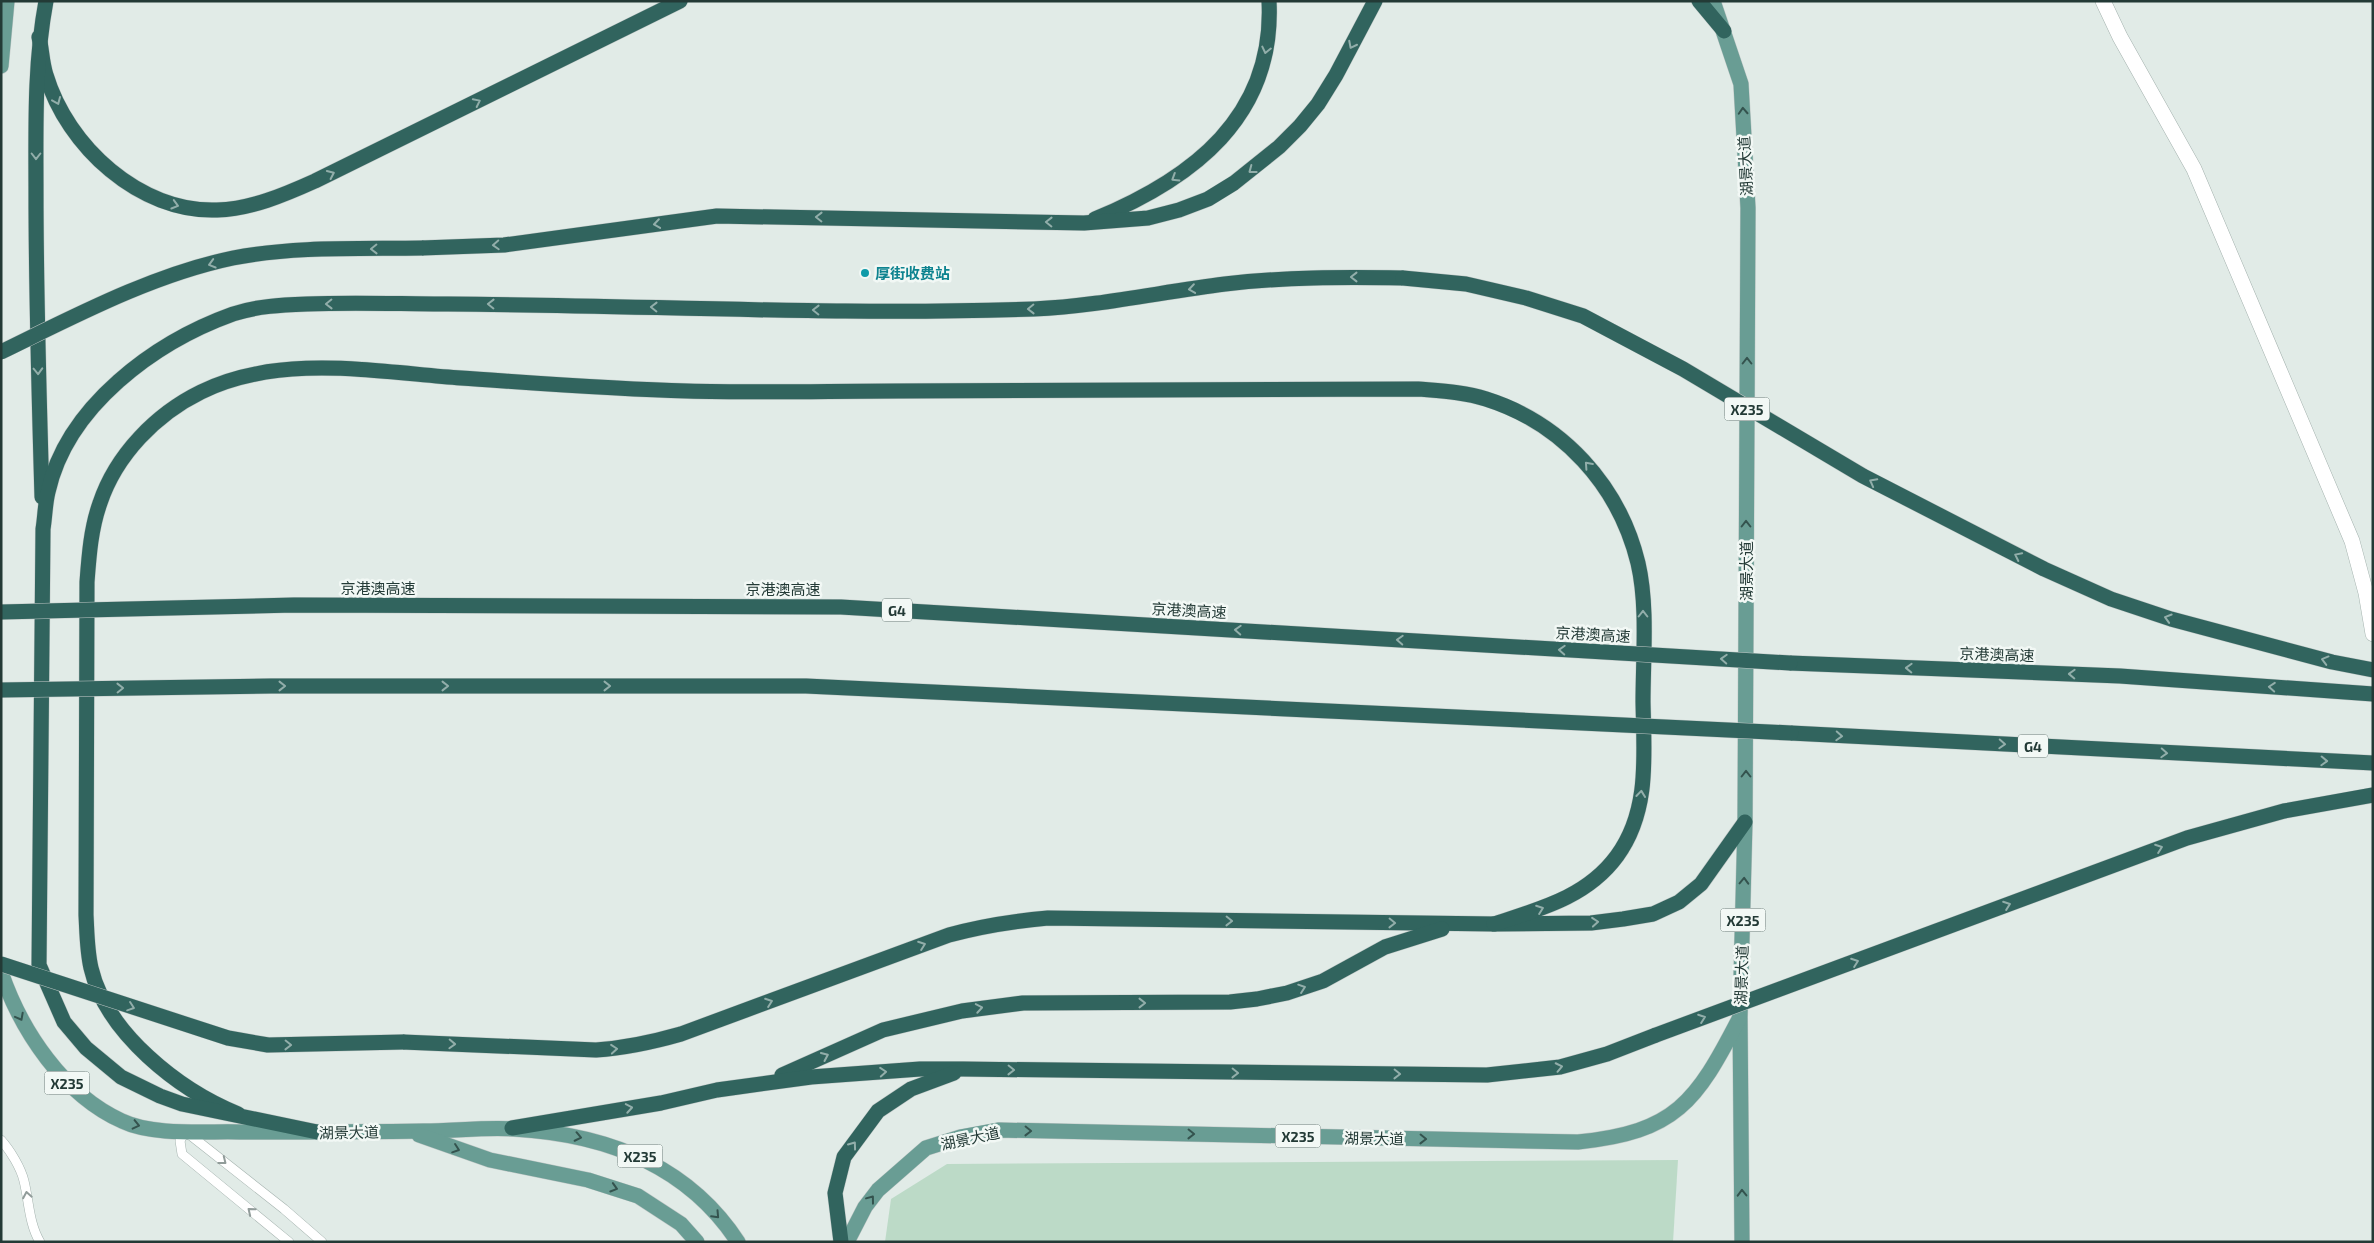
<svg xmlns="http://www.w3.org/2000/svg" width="2374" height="1243" viewBox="0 0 2374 1243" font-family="'Exo 2','Noto Sans SC',sans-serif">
<rect width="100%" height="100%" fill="#e1ebe7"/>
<path fill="#bcdac7" d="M1678,1160L1673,1242H885L891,1199L947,1164Z"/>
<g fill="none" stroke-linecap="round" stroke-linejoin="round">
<defs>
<g id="service">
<path d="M1,1140C10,1150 21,1168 24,1181C29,1201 29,1224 40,1242"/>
<path d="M289,1242L182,1154L180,1141L185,1131L284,1209L322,1242"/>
</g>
<path id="minor" d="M2103,1L2120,37L2194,169L2352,541L2366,593L2373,634"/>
<g id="primary">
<path d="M1713,1L1741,84L1748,208L1745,822L1740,1017L1742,1242"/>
<path d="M1,66L7,1"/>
<path d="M1,972C21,1031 64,1095 122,1121C153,1136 206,1131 240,1132C302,1132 363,1132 424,1131C454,1131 485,1127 514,1129C603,1134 687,1164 738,1242"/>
<path d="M419,1135L490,1160L588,1180L638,1196L681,1224L697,1242"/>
<path d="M847,1242L865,1207L878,1190L926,1148L961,1137L999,1130L1578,1142C1676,1132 1696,1102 1739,1019"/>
</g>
<g id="motorway">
<path d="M1699,1L1724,31"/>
<path d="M39,37C42,50 42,63 46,75C67,146 140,213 217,210C251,209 284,195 315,181L680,1"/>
<path d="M1095,219C1192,179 1275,117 1269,1"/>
<path d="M422,248L504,245L717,216L1084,223L1148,218L1179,210L1208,199L1234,183L1279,147L1300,126L1318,104L1336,75L1375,1"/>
<path d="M42,497C39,396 36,295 36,194C36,129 34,65 46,1"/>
<path d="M1790,663L2120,676L2373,694"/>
<path d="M1791,733L2373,763"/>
<path d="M403,1042L596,1050C626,1048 653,1042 681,1034L949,935C982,926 1014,921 1048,918L1494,924L1591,923L1623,919L1653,914L1679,902L1701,884L1745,822"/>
<path d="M782,1075L883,1030L962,1011L1023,1003L1230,1002L1257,999L1287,993L1323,981L1385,947L1442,929"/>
<path d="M238,1114C179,1090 106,1033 91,968C87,951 87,933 86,915L87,582C89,555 91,528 100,503C116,455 156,414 201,392C280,353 377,372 461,378C536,383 612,389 687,391C758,393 829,391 899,391C1072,391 1245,390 1418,389C1441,391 1464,392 1486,399C1562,423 1619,485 1638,563C1648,606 1643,658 1643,702C1644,755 1650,811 1617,856C1587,897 1540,909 1494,924"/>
<path d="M512,1128L661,1103L717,1090L811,1077L920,1069H963L1487,1075L1560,1067L1607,1054L1656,1035"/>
<path d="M322,1133L182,1104L160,1096L121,1077L86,1048L64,1022L39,965L43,529C45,517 45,504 48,492C67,406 155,342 233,314C257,306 282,305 307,304C354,302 401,304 448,304C643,305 838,316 1034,309C1098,306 1161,292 1225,284C1284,277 1343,277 1403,278"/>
<path d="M841,1242L835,1193L844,1157L878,1111L911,1089L954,1073"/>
</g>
</defs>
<use href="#service" stroke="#a4b2ae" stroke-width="10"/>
<use href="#minor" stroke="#a4b2ae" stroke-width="16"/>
<use href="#primary" stroke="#c1c8c7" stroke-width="16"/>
<use href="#motorway" stroke="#c1c8c7" stroke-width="16"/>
<use href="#service" stroke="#fff" stroke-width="9"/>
<use href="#minor" stroke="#fff" stroke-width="15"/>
<use href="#primary" stroke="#699d94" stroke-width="15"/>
<use href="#motorway" stroke="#31645e" stroke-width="15"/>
<defs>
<g id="motorway-bridge">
<path d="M1403,278L1466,284L1526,298L1583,316L1683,369L1863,476L2044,569L2111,599L2171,619L2332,662L2373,670"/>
<path d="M1,352C75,316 152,275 233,258C295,246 360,249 422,248"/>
<path d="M1,612L294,605L841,607L1790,663"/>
<path d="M1,690L271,686H806L1791,733"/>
<path d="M1,964L228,1038L268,1045L403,1042"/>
<path d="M1656,1035L2187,838L2284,811L2373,795"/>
</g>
</defs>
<use href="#motorway-bridge" stroke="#c1c8c7" stroke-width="16" stroke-linecap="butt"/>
<use href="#motorway-bridge" stroke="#31645e" stroke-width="15"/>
</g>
<defs><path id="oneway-chevron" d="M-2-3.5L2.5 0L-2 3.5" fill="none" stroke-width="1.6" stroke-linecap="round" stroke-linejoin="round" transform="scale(1.25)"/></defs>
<g stroke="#92aeaa">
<use href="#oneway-chevron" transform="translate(1352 45) rotate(117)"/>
<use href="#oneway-chevron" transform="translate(1266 50) rotate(103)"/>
<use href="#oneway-chevron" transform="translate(57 101) rotate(67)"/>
<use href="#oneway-chevron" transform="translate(477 102) rotate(-26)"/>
<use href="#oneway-chevron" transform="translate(36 156) rotate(90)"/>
<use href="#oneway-chevron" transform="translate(1252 170) rotate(143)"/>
<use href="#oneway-chevron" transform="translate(331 174) rotate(-25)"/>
<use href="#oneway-chevron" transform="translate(1175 178) rotate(148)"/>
<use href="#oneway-chevron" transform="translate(175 205) rotate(16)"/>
<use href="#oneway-chevron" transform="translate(819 217) rotate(-179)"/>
<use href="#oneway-chevron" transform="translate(1049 222) rotate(-179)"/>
<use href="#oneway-chevron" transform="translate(657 224) rotate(172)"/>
<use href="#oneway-chevron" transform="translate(496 245) rotate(177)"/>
<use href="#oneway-chevron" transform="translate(374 249) rotate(179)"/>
<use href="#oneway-chevron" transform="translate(212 264) rotate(164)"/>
<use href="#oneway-chevron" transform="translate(1354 277) rotate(-180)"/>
<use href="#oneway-chevron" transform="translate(1192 289) rotate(172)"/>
<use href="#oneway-chevron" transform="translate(329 304) rotate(179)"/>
<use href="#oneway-chevron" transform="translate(491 304) rotate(-179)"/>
<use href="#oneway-chevron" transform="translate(654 307) rotate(-179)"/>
<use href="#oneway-chevron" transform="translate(1031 309) rotate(179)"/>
<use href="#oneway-chevron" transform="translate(816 310) rotate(-179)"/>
<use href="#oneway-chevron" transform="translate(38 371) rotate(88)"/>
<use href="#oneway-chevron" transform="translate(1588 465) rotate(-132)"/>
<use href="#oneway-chevron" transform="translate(1873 482) rotate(-152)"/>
<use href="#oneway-chevron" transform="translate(2018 556) rotate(-154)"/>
<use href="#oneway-chevron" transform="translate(1643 614) rotate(-90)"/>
<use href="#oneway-chevron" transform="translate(2168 618) rotate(-163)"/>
<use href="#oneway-chevron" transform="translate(1238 630) rotate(-177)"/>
<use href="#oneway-chevron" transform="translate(1400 640) rotate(-177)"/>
<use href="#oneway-chevron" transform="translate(1562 650) rotate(-177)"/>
<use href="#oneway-chevron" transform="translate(1724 659) rotate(-177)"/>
<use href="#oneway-chevron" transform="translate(2325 660) rotate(-165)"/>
<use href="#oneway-chevron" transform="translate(1909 668) rotate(-178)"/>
<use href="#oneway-chevron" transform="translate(2072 674) rotate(-178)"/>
<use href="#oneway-chevron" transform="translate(282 686)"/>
<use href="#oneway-chevron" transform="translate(445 686)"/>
<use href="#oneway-chevron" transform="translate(607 686)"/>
<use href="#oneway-chevron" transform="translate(2272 687) rotate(-176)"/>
<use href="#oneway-chevron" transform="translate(120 688) rotate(-1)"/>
<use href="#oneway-chevron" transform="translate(1839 736) rotate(3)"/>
<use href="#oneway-chevron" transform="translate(2002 744) rotate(3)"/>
<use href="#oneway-chevron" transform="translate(2164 753) rotate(3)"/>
<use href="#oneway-chevron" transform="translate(2324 761) rotate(2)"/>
<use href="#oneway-chevron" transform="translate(1641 794) rotate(-84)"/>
<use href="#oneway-chevron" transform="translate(2159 848) rotate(-20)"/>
<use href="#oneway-chevron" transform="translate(2007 905) rotate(-20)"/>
<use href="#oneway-chevron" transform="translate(1540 909) rotate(-20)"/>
<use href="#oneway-chevron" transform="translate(1229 921) rotate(1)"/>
<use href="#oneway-chevron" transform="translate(1595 922) rotate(-5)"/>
<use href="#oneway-chevron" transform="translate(1392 923) rotate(1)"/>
<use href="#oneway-chevron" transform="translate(922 945) rotate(-20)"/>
<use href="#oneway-chevron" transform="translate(1855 962) rotate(-20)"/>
<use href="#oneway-chevron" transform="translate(1302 988) rotate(-19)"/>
<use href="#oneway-chevron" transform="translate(769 1002) rotate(-20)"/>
<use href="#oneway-chevron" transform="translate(1142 1003)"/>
<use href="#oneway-chevron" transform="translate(131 1007) rotate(19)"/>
<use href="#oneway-chevron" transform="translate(979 1008) rotate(-10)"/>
<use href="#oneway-chevron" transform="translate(1702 1018) rotate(-20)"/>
<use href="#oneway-chevron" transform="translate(452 1044) rotate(2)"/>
<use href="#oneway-chevron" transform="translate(288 1045) rotate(1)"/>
<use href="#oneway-chevron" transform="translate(614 1049) rotate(-5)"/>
<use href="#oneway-chevron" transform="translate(825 1056) rotate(-24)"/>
<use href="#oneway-chevron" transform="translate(1559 1067) rotate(-12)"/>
<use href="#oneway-chevron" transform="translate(1011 1070) rotate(1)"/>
<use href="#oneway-chevron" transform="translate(883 1072) rotate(-4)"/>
<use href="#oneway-chevron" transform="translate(1235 1073) rotate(1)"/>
<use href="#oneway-chevron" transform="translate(1397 1074) rotate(1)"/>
<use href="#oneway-chevron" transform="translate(629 1108) rotate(-10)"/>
<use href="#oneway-chevron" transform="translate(853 1145) rotate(-54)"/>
</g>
<g stroke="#34534e">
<use href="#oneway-chevron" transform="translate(1743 111) rotate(-93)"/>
<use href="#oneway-chevron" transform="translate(1747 361) rotate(-90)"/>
<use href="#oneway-chevron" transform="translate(1746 524) rotate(-90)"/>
<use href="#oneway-chevron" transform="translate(1746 774) rotate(-90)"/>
<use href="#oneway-chevron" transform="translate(1744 881) rotate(-88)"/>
<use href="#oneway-chevron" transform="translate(20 1017) rotate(62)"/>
<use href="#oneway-chevron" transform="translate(136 1125) rotate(13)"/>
<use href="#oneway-chevron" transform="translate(1028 1131) rotate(1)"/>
<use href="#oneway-chevron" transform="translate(1191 1134) rotate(1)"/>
<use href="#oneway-chevron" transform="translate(578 1137) rotate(12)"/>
<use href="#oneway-chevron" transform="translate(1423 1139) rotate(1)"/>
<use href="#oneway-chevron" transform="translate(456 1149) rotate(19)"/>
<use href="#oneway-chevron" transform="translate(614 1188) rotate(17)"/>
<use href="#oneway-chevron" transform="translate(1742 1193) rotate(-91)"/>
<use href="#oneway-chevron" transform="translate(871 1199) rotate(-53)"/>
<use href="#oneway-chevron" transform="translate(716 1215) rotate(47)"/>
</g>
<g stroke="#919c9a">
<use href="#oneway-chevron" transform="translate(223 1161) rotate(38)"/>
<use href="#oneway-chevron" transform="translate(27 1195) rotate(-100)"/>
<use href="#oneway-chevron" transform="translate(251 1211) rotate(-141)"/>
</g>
<circle fill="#0f9aa8" stroke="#f2f8f5" stroke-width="2" cx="865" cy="273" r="5"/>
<g text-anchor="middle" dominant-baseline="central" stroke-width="5" stroke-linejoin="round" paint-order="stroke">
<g fill="#f2f8f5" stroke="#61736f" stroke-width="1">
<rect x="1724.5" y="397.5" width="45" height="23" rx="4"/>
<rect x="882" y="598.5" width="30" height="23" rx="4"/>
<rect x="2018" y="734.5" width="30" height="23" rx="4"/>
<rect x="1720.5" y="908.5" width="45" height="23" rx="4"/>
<rect x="44.5" y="1071.5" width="45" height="23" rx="4"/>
<rect x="1275.5" y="1124.5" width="45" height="23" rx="4"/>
<rect x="617.5" y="1144.5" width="45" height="23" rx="4"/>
</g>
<g font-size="14" font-weight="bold" fill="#233a36">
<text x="1747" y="409">X235</text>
<text x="897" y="610">G4</text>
<text x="2033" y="746">G4</text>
<text x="1743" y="920">X235</text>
<text x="67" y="1083">X235</text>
<text x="1298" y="1136">X235</text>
<text x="640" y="1156">X235</text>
</g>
<g font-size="15" fill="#233a36" stroke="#f2f8f5">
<text transform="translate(1745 166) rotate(-93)">湖景大道</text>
<text transform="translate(1746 571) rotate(-90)">湖景大道</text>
<text x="378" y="588">京港澳高速</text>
<text x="783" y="589">京港澳高速</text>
<text transform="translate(1189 610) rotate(3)">京港澳高速</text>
<text transform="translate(1593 634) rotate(3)">京港澳高速</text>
<text transform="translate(1997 654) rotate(2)">京港澳高速</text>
<text transform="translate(1741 975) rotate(-88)">湖景大道</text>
<text transform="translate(349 1132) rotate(-1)">湖景大道</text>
<text transform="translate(970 1138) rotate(-12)">湖景大道</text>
<text transform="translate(1374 1138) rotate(1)">湖景大道</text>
</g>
<g font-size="15" font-weight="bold" fill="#0d838f" stroke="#f2f8f5" text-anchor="start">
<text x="875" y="273">厚街收费站</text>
</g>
</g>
<rect width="2374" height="1243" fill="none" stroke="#233a36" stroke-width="5"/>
</svg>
